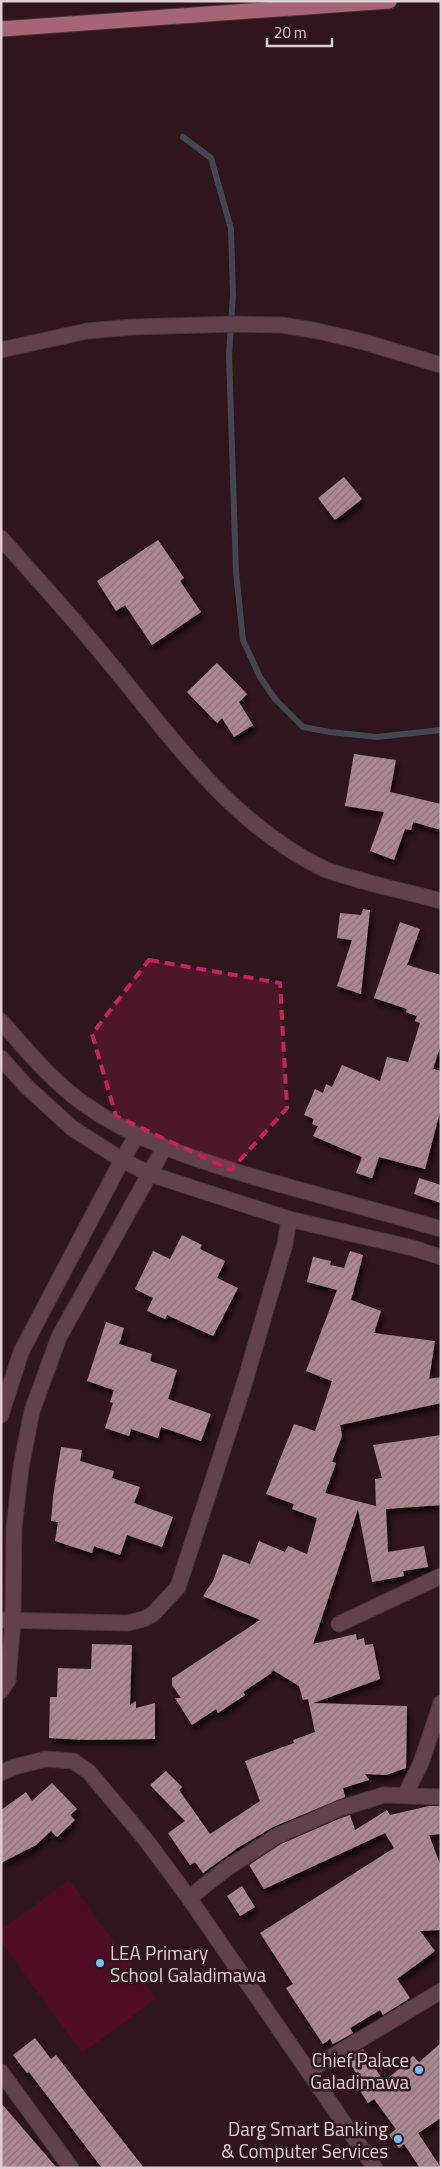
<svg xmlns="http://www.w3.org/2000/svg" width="442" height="2169" viewBox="0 0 442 2169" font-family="'Titillium Web',sans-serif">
<defs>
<pattern id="building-hatch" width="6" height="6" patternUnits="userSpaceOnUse" patternTransform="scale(1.25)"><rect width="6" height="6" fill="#ab8890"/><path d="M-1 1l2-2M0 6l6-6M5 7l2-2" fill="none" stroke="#8c7278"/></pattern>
<filter id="shadow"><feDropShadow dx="3" dy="5.5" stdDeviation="2.5" flood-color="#0009"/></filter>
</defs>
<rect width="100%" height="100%" fill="#2f151c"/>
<path fill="#4d0c24" d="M69,1880L156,1999L82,2053L1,1942V1930Z"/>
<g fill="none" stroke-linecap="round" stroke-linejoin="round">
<path stroke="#444650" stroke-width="6" d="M183,137L211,158L231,229L233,295L229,355L236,572L243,640L260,677L275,699L303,727L330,732L377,737L441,730"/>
</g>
<g fill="url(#building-hatch)" filter="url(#shadow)">
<path d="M344,477L362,499L335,520L318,498Z"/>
<path d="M158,540L184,578L180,581L201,612L152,645L125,605L116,611L97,581Z"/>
<path d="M217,663L247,694L239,702L253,725L234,737L222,718L217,723L187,692Z"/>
<path d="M354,754L396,760L390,792L441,804V830L413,822L411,830L405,829L394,860L370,851L384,812L345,806Z"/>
<path d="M363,909L370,910L361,994L337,986L352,940L337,938L340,913L361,915Z"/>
<path d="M400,922L420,929L407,965L441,975V1044L433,1069L441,1071V1108L425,1169L379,1157L372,1178L356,1173L362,1157L313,1136L318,1126L312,1124L314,1119L304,1115L315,1089L323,1093L326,1084L332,1087L342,1065L380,1081L387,1057L408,1062L420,1023L415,1021L417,1016L406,1012L407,1009L374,998Z"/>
<path d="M419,1178L441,1185V1203L414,1194Z"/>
<path d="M182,1235L202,1245L200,1249L225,1261L217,1278L238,1288L213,1336L167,1315L165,1319L147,1311L153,1298L135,1289L153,1251L170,1259Z"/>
<path d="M350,1251L363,1255L351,1300L381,1311L374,1333L435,1341L429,1379L441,1377V1403L340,1425L342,1436L332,1462L336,1463L325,1493L376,1506L375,1479L382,1478L373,1445L441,1435V1505L386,1509L388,1552L424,1546L428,1567L403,1571L404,1576L372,1582L358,1509L313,1644L356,1634L357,1640L364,1638L365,1645L373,1644L380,1679L313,1703L407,1706L406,1768L386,1775L365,1774L369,1780L343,1788L345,1797L273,1827L239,1847L203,1873L195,1862L190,1865L168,1833L185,1821L150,1785L166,1771L182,1787L179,1790L210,1834L260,1801L245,1761L294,1743L293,1740L315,1732L308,1699L303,1700L299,1686L273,1670L270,1674L243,1692L245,1695L218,1713L216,1709L192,1725L175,1698H181L172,1685V1678L260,1620L203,1596L213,1581L223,1554L250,1564L259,1541L285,1552L288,1546L307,1554L317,1518L292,1509L294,1504L266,1494L294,1424L315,1431L332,1381L306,1371L337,1290L307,1282L313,1257L331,1261L330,1265L344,1268Z"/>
<path d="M106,1322L124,1328L119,1344L152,1354L150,1361L177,1370L168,1399L211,1414L201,1441L161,1427L158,1438L131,1429L129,1436L105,1428L113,1403L110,1402L114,1390L87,1381Z"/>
<path d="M61,1447L82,1450L80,1461L114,1471L112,1478L140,1487L134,1503L173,1517L162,1547L127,1535L120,1555L94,1546L92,1553L55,1541L58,1522L51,1521L53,1497Z"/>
<path d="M92,1644L132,1645L130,1705L136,1701V1708L155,1703V1739L86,1740L49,1738L50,1697H57L58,1668L91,1669Z"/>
<path d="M52,1783L77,1809L70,1815L75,1820L57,1837L51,1831L36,1845L1,1863V1810L26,1792L32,1801Z"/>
<path d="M429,1806H441V1834L429,1835L441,1867V1930L420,1931L435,1951L397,1979L410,1998L383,2015L380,2010L350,2028L353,2033L337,2042L333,2044L330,2039L323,2044L286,1988L293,1984L260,1933L394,1848L385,1833L264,1889L249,1865L281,1844L341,1818L350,1815L355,1830L387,1810L390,1815Z"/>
<path d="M242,1886L255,1907L240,1916L227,1896Z"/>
<path d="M35,2038L51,2059L56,2055L144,2168H102L29,2072L27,2073L13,2055Z"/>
<path d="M441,2043V2118L418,2133L441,2168H420L404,2144L399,2148L389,2135L396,2129L374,2099L368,2103L351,2077L356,2073L347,2058L363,2049L384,2082L413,2056L419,2062Z"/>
<path d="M1,2103L57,2168H1Z"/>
</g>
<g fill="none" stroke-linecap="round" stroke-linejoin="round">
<defs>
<g id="minor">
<path d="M1,350L87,331L133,327L237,324L282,325L318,331L364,342L441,365"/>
<path d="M1,538C37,579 74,619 108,661C172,738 231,824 324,869C333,873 343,875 353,878C382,887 412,893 441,901"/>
<path d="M1,1021C27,1051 52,1081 84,1104C136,1141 194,1159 254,1177C316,1195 379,1211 441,1229"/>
<path d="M1,1058L27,1087L72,1128L122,1160L150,1174L289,1219L413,1248L441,1257"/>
<path d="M1,1415L21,1352L122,1160L137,1135"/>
<path d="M1,1620L127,1623L144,1619L153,1614L178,1587L243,1388L285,1244L289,1219"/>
<path d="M339,1624L441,1576"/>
<path d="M1,1691L8,1680L13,1620L14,1528L21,1467L32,1411L59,1337L164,1148"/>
<path d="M1,1773L14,1767L46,1759L73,1761L89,1772L146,1840L189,1898L375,2168"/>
<path d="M405,1795L421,1763L441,1703"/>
<path d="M189,1898L227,1868L277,1836L338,1809L384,1795L441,1797"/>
<path d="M308,2071L441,1991"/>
<path d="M1,2072L71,2168"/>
</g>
<path id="major" d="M1,29L389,1"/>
</defs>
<use href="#minor" stroke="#4b3339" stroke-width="17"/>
<use href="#major" stroke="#4b3339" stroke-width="17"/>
<use href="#minor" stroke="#62424a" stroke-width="15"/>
<use href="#major" stroke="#a66576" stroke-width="15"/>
</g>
<path fill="#c42161" fill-opacity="0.2" stroke="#c42161" stroke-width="4" stroke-dasharray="10 6" stroke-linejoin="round" d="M149,960L280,983L287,1108L231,1170L116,1116L92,1034Z"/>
<g fill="#74c0f6" stroke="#2f151c" stroke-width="2">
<circle cx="100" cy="1963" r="5"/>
<circle cx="419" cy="2070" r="5"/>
<circle cx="398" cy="2139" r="5"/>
</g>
<g text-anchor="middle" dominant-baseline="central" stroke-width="5" stroke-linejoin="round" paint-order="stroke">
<g font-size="19" fill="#e1ced2" stroke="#2f151c" text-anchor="end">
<text x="110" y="1952" text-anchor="start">LEA Primary<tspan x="110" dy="22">School Galadimawa</tspan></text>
<text x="409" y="2059">Chief Palace<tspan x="409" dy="22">Galadimawa</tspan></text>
<text x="388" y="2128">Darg Smart Banking<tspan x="388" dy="22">&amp; Computer Services</tspan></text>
</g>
</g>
<rect width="442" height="2169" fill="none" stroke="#e1ced2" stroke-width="5"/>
<path d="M267 38v8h65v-8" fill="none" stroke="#e1ced2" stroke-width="2.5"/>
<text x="274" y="38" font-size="15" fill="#e1ced2" stroke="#2f151c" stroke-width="4" paint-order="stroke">20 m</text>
</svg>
